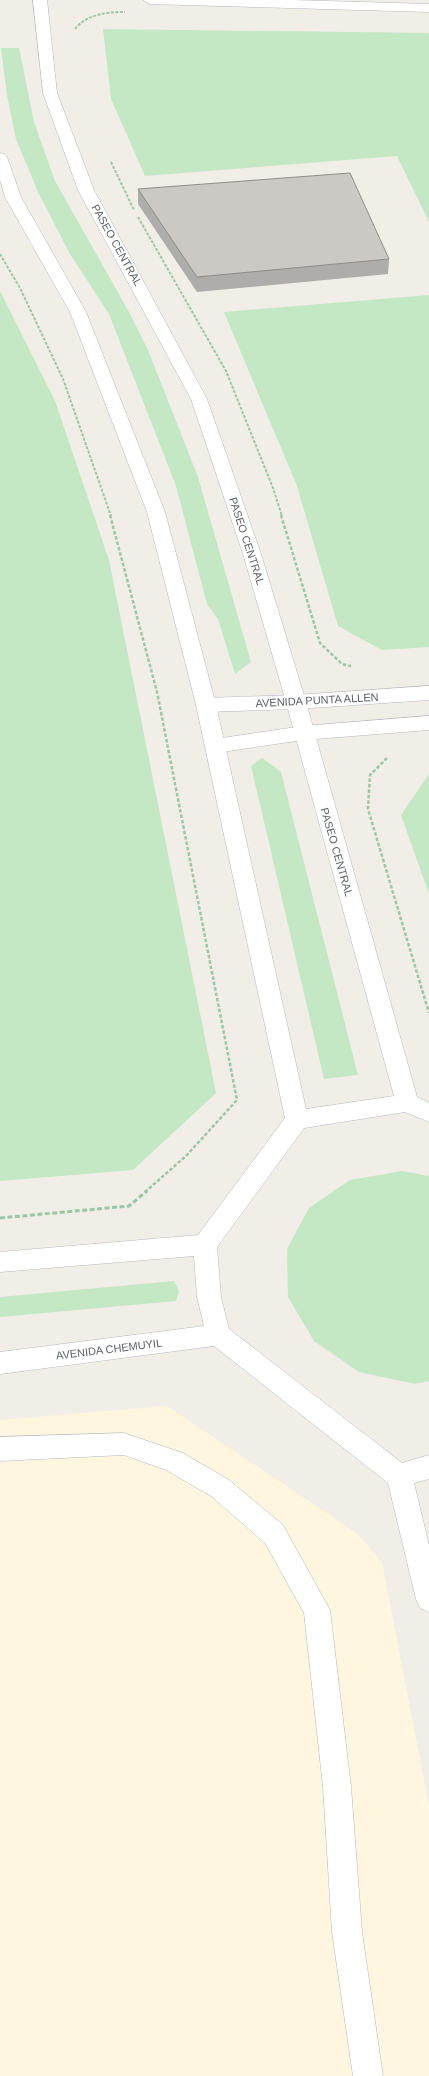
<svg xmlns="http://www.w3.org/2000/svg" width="429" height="2076" viewBox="0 0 429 2076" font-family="Helvetica,sans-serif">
<rect width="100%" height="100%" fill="#f0eee7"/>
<path fill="#fef6df" d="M167,1406L358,1534L382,1562L429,1806V2076H0V1420Z"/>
<g fill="#c4e8c4">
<path d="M103,29L429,33V222L397,156L145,176L111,99Z"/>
<path d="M1,48H19L34,122L55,181L129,312L148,350L198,477L251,662L235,674L218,619L207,604L176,486L109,314L70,254L38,192L16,139L7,95Z"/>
<path d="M0,291L55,401L109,560L216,1093L133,1170L0,1181Z"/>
<path d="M429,295V647L382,650L338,626L297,486L224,312Z"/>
<path d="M262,758L281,772L358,1075L324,1079L251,766Z"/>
<path d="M429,774V894L401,815Z"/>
<path d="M402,1171L429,1176V1381L415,1384L359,1372L314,1341L288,1297L287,1249L309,1208L350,1180Z"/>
<path d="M174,1281L179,1291L176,1301L0,1317V1297Z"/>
</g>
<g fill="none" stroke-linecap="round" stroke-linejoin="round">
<defs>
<path id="lane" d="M124,1433L183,1453L229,1480L283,1525L330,1610L351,1787L362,1932L383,2076H353L332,1932L323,1787L304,1613L265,1543L211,1496L166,1470L124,1455L0,1461V1437Z"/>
<g id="street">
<path d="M429,686V700L296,709L206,712L199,710L196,705L199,700L206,698L296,695Z"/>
<path d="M429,716V730L303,740L215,753L208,751L205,746L208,741L215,739L303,726Z"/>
</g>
<g id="secondary">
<path d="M33,0H47L57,93L94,190L207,399L261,554L306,702L417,1097L429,1103V1122L405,1112L304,1128L217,1247L221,1297L229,1329L402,1463L429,1455V1479L414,1483L429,1545V1612L420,1608L416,1599L388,1483L214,1346L0,1374V1352L204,1326L197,1297L194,1256L0,1272V1252L198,1235L285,1118L196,705L147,512L70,312L5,197L0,180V153L5,154L7,157L21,197L86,312L165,512L216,705L306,1109L394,1096L286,702L243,554L191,399L78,190L43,93Z"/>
<path d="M143,0H292L429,4V12L150,4Z"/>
</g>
</defs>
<use href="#lane" stroke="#b4b7bb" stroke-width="1"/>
<use href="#street" stroke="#b4b7bb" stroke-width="1"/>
<use href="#secondary" stroke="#b5b9be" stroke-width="1"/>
<g stroke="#9bc7a8" stroke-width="2" stroke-dasharray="3 1.5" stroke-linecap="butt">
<path d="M75,29C87,14 107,12 125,12"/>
<path d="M111,162L134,210"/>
<path d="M138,217L226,371L273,488L282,516"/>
<path d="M0,254L20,288L63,379L111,516"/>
</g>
<g stroke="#9bc7a8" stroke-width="2.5" stroke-dasharray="3.5 2" stroke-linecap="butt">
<path d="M110,515L157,692L237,1100L186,1156L145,1192"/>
<path d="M281,515L320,643L342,664L351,666"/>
<path d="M387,758L370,775L368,809L429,1013"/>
</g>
<path stroke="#9bc7a8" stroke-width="3" stroke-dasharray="5 2.5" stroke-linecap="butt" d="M0,1218L129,1206L147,1191"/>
<use href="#lane" fill="#fff" fill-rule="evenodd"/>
<use href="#street" fill="#fff" fill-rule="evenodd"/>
<use href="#secondary" fill="#fff" fill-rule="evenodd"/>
</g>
<path fill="#afada9" d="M138,189L389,259L388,274L197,292L138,204Z"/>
<path fill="#ccc9c4" stroke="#8f8d89" d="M350,173L389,259L197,277L138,189Z"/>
<g text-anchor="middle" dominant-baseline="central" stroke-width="3" stroke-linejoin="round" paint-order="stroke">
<g font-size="11" fill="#5e6267" stroke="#fff">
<text transform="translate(117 245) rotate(61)">PASEO CENTRAL</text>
<text transform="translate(247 541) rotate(72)">PASEO CENTRAL</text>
<text transform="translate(317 700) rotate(-3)">AVENIDA PUNTA ALLEN</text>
<text transform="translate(337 852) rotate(74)">PASEO CENTRAL</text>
<text transform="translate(109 1349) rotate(-7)">AVENIDA CHEMUYIL</text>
</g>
</g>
</svg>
